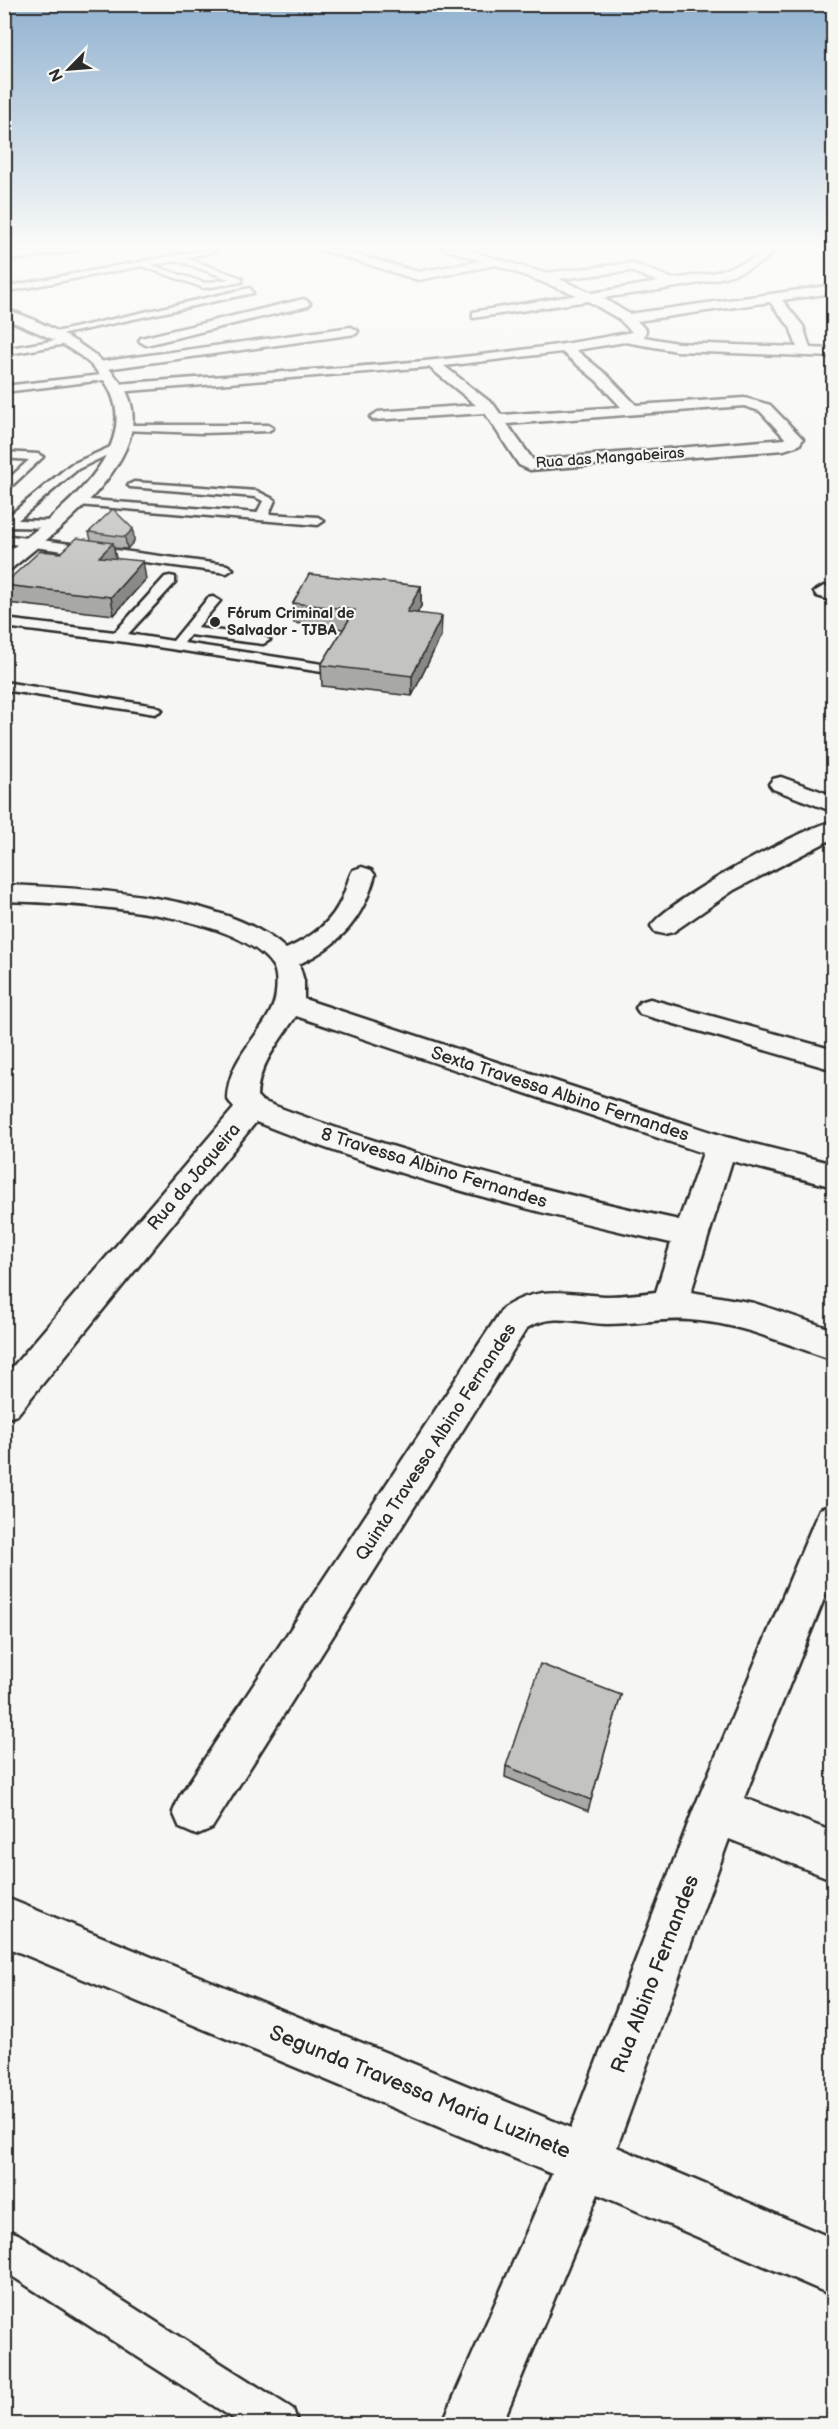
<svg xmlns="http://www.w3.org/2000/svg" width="838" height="2429" viewBox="0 0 838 2429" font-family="'Balsamiq Sans',sans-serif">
<rect width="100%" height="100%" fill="#f6f6f2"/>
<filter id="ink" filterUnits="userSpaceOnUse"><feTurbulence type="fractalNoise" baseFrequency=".0167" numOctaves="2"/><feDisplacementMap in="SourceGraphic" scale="12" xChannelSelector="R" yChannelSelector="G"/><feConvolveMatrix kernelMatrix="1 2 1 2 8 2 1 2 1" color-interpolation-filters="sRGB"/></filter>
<g filter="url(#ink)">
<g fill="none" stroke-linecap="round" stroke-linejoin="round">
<defs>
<g id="lane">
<path d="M202,248H212L216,251L186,258L242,278V282L204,288L142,266L4,292V287L204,250ZM178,261L229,279L205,283L151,265Z"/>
<path d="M250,288L253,293L60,335L56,332Z"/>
<path d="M63,339L68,342L66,344L4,355V349Z"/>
<path d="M110,374L115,377L113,379L4,392V386Z"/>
<path d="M125,425H268L273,428L268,431L202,433L121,430V426Z"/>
<path d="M115,445L124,447L78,469L18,520L50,521L56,525L54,528L10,527L4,529V520L70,465Z"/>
<path d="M4,452L38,454L43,457L4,493V483L29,460L4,458Z"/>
<path d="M134,482L257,491L275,500L269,514L318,517L324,521L318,525L78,505L72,502L78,499L257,513L263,501L255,497L130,487L128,485Z"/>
<path d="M4,535L227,565L233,569L227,573L4,543Z"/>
<path d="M170,576L175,577V583L128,634L173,641L208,598L213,597L220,601L197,628L263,636L270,640L263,644L190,635L184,643L322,664L329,668L322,672L118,641L4,627V619L115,632L165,577Z"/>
<path d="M4,682L155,706L162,710L155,714L4,690Z"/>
<path d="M4,2229L18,2234L293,2409L298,2424H242L4,2271Z"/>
</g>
<g id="street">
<path d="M51,248H79L73,251L4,261V254Z"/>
<path d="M316,248H333L418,272L482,261L442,248H460L544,273L632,263L673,279L713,273L752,260L766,250L772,253C747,283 643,291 603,298L629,314L834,285V293L782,300L803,326L810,348L834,349V357L677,351L625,342L576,350L607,375L636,405L745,398L770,405L803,439L799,445L784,450L530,470L519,465L485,413L373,420L370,417L378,412L476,405L429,367L117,392L110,388L117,384C286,370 467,365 632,332L619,319L588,301L473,318V312L478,311L577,295L496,265L418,280ZM631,271L658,282L592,293L559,279ZM770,302L790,327L797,347L677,343L644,337L646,330L637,321ZM562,352L597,381L621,407L501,415L494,405L444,366ZM744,406L760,411L786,439L533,460L507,424Z"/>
<path d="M304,299L310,303L308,306L146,345L139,341L141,338Z"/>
<path d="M351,327L358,331L356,334L99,370L92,366L99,362Z"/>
<path d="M824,586L834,589V601L817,596L814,592Z"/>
<path d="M781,777L834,796V812L773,789L769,784L773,779Z"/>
<path d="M834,821V838L734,890L673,932L664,934L655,932L651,926C669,900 800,829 834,821Z"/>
<path d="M362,867L371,870L375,875C363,919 340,945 299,964L304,981V999L726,1137L834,1164V1187L732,1161L691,1292L754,1303L834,1330V1360C785,1344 741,1323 689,1320C661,1318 635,1324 607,1324C578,1323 553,1312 527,1328L212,1828L196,1835L180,1828L173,1812L180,1796L503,1308C541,1284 564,1294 605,1296C623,1296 639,1294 656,1292L671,1243C530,1211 391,1176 256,1122L17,1415L4,1419V1377L234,1108L227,1098C229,1051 273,1028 276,993C277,985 277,973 273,966C235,910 68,903 4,901V885C83,888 227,894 286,949C312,937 332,923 343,896C347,887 348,878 353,870ZM296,1016L703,1153L679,1220C537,1189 397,1153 262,1101L257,1096C258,1065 280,1041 296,1016Z"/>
<path d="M650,999L834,1050V1070L640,1014L636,1008L640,1002Z"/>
<path d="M834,1504V1574L744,1798L834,1832V1880L729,1839L617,2147L834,2239V2296L598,2194L502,2424H442L552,2174L4,1946V1897L571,2128L693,1811L814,1522L820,1509Z"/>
</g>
<path id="secondary" d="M4,309C36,318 91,345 111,371C116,378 124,385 127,393C158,458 53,534 11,569L4,570V555C56,514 161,442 96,370C73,344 35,332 4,318Z"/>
</defs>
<use href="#lane" stroke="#2b2b2b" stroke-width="5"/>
<use href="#street" stroke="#2b2b2b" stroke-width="5"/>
<use href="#secondary" stroke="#2b2b2b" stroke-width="5"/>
<use href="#lane" fill="#f6f6f2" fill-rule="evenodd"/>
<use href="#street" fill="#f6f6f2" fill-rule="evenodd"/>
<use href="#secondary" fill="#f6f6f2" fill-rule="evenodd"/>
</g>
<g fill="#a8a8a5" stroke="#2b2b2b" stroke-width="1.5">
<path d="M133,529L134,541L127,549L114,548L116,558L146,579L114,615L7,603L4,590V584L61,553L91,540L89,532Z"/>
<path d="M421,586V606L417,613L441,636L412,696L322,686L321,665L344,629L294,623L293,603Z"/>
<path d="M621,1695L588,1811L505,1777L506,1766Z"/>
</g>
<g fill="#888886" stroke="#2b2b2b" stroke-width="1.5">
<path d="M4,248H8L9,251L4,254Z"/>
<path d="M133,529L134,541L127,549L125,537Z"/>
<path d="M113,543L116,560L99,557Z"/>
<path d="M143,561L146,579L114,615L111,597Z"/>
<path d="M421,586V606L407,632V612Z"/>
<path d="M442,616L441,636L412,696V676Z"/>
</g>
<g fill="#c3c3c0" stroke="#2b2b2b" stroke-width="1.5">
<path d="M113,509L133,529L125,537L89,532Z"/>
<path d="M77,538L113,543L99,557L143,561L111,597L4,585V584L40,551L61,553Z"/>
<path d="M309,574L421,586L407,612L442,616L412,676L321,665L355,610L293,603Z"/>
<path d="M540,1664L621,1695L591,1800L506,1766Z"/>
</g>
</g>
<linearGradient id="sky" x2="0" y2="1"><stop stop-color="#91b2d0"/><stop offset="0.42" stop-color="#fbfbf9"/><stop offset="1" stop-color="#fbfbf9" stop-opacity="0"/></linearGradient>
<rect width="838" height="588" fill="url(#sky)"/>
<circle fill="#2b2b2b" stroke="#f6f6f2" stroke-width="2" cx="215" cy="622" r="6"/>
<g text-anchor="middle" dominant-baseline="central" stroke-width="4.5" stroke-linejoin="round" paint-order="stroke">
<g font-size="15" fill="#2b2b2b" stroke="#f6f6f2">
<text transform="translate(610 458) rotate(-4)">Rua das Mangabeiras</text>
</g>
<g font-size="15" font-weight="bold" fill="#2b2b2b" stroke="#f6f6f2" text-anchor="start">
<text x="227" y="613">Fórum Criminal de<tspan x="227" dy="17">Salvador - TJBA</tspan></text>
</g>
<g font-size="18" fill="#2b2b2b" stroke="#f6f6f2">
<text transform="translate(560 1094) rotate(18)">Sexta Travessa Albino Fernandes</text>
<text transform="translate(434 1168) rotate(17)">8 Travessa Albino Fernandes</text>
<text transform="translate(194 1177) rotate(-50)">Rua da Jaqueira</text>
<text transform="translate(436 1442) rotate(-57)">Quinta Travessa Albino Fernandes</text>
</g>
<g font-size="21" fill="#2b2b2b" stroke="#f6f6f2">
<text transform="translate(655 1974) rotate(-69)">Rua Albino Fernandes</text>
<text transform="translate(420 2092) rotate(22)">Segunda Travessa Maria Luzinete</text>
</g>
</g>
<rect width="838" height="2429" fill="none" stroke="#f6f6f2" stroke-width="24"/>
<rect x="12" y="12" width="814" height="2405" fill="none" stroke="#2b2b2b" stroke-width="2" filter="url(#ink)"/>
<g transform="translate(69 69) rotate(245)" stroke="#f6f6f2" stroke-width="4.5" paint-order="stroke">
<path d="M0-4.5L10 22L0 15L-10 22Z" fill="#2b2b2b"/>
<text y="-9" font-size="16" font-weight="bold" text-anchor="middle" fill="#2b2b2b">N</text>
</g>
</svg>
